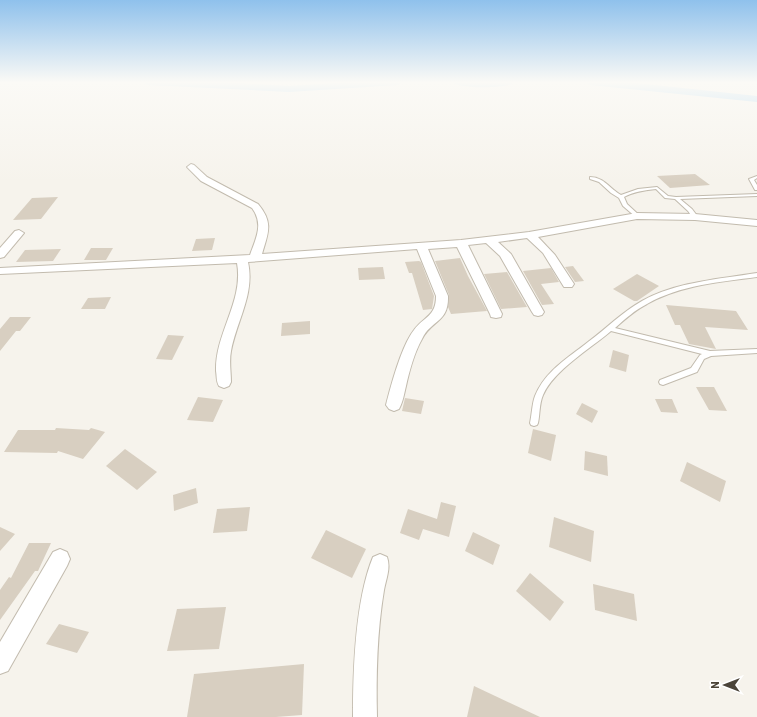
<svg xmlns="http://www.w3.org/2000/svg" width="757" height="717" viewBox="0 0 757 717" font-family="Barlow,sans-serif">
<rect width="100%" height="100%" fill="#f6f3ec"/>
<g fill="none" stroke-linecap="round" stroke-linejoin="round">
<g fill="#a9d4f2" fill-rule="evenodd">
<path d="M143,82H224L289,86L350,82H403L398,85L289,92L148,85Z"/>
<path d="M452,82H515C508,89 459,89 452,82Z"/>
<path d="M585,82H627L757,96V102L590,85Z"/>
</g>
</g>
<g fill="#d8cfc1">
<path d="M695,174L710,185L670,188L657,176Z"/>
<path d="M58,197L41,219L13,220L32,198Z"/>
<path d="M215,238L212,250L192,251L196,239Z"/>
<path d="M91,248H113L106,260H84Z"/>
<path d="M61,249L53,261L16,262L25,250Z"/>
<path d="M460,258L468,276L487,311L451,314L448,307L449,295L435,261Z"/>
<path d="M419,261L421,262L434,296L432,309L423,310L412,273H409L405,262Z"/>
<path d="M573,266L584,281L575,282L565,267Z"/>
<path d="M383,267L385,279L359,280L358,268Z"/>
<path d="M551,268L559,282L541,284L554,304L542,305L523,271Z"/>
<path d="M507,272L527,307L501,309L484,274Z"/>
<path d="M637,274L659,286L637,301H634L613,289Z"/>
<path d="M111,297L105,309H81L88,298Z"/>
<path d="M666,305L736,311L748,330L705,327L716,349L689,344L680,325H675Z"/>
<path d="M10,317H31L20,331H16L0,351V329Z"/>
<path d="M310,321V334L281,336L282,323Z"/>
<path d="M168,335L184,336L172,360L156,359Z"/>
<path d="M613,350L629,355L626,372L609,367Z"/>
<path d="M696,387H714L727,411L709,410Z"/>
<path d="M198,397L223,400L213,422L187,420Z"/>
<path d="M405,398L424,401L421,414L402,411Z"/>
<path d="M655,399H672L678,413L661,412Z"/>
<path d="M582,403L598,411L592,423L576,414Z"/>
<path d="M56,428L89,430L91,428L105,432L83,459L58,451L57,453L4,452L18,430H55Z"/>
<path d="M533,429L556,435L551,461L528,453Z"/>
<path d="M125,449L157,472L137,490L106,466Z"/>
<path d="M585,451L607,456L608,476L584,470Z"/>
<path d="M687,462L726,481L720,502L680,481Z"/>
<path d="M196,488L198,503L174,511L173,495Z"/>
<path d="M441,502L456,506L449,537L423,529L419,540L400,533L408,509L437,519Z"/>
<path d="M250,507L247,531L213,533L217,509Z"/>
<path d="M554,517L594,531L591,562L549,547Z"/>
<path d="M0,527L15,534L0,551Z"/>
<path d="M326,530L366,549L352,578L311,558Z"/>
<path d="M473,532L500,545L493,565L465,551Z"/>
<path d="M29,543H51L38,571H35L0,620V590L9,577L11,578Z"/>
<path d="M530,573L564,602L550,621L516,591Z"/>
<path d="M593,584L634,594L637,621L595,610Z"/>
<path d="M226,607L219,649L167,651L177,609Z"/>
<path d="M59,624L89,632L77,653L46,644Z"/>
<path d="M304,664L302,715L276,717H187L194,674Z"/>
<path d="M474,686L540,717H467Z"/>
</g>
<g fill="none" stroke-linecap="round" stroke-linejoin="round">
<defs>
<g id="service">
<path d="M757,176V178L754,180L757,185V190H755L749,179Z"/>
<path d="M590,177C604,177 610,189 621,195L638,189L657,187L668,196L676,197L757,194V196L680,199L692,209L698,217L695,219L693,218L688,211L675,199L665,198L656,189C645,190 633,192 624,197L627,204L640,216L637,218L623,206L619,198L611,193L599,182L590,179Z"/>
<path d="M757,273V277C720,282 680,285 647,304C635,310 625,319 615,328L710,351L757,349V353L711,356L704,359L697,372L663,385L660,384L659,382L660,380L691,368L700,355L702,354L611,331C590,349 554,370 543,395C539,404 540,414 538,423L537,425L534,426L531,425L530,423C532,414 532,404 535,396C545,371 568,358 588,342C606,329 622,312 642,301C676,282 719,279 757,273Z"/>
</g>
<g id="minor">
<path d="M191,164L194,165L207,177L258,204C274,223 268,233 262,254L461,240L529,232L637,213L695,214L757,220V226L695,220L637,219L538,237L555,255L574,284L572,287H564L543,253L527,238L498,242L511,254L544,312L542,315L538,316L534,315L532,312L500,256L486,243L468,245L502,314L501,317L496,318L491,317L490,314L457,247L428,249L448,296C449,323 431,320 422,339C415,351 409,372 406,386C404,394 403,402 399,409L394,411L389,409L386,405C391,385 402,345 414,330C424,316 436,317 436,296L417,249L248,262C255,294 237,320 231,351C229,361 231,372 231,382L229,386L224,388L219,386C216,381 217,376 216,371C215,333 244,301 237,263L0,274V268L250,255C256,238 264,224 252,208L201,181L187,167Z"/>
<path d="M19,230L24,233L4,257L0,258V248L15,231Z"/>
<path d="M60,549L67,552L70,559L67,566L8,671L0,674V642L53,552Z"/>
<path d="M380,554L387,557C391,568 386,579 384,590C377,632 376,674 377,717H353C353,669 355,601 373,557Z"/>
</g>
</defs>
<use href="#service" stroke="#c2bbae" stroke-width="2"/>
<use href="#minor" stroke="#c2bbae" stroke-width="2"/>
<use href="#service" fill="#fff" fill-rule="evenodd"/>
<use href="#minor" fill="#fff" fill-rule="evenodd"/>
</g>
<linearGradient id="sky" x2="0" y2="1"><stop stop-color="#8fc1ec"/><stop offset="0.45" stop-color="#fbfaf6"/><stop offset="1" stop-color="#fbfaf6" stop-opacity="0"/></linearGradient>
<rect width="757" height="183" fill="url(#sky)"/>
<g transform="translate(725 685) rotate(270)" stroke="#ffffff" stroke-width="3" paint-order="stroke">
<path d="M0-3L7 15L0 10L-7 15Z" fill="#4b4439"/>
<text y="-6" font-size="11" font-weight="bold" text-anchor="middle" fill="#4b4439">N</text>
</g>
</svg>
